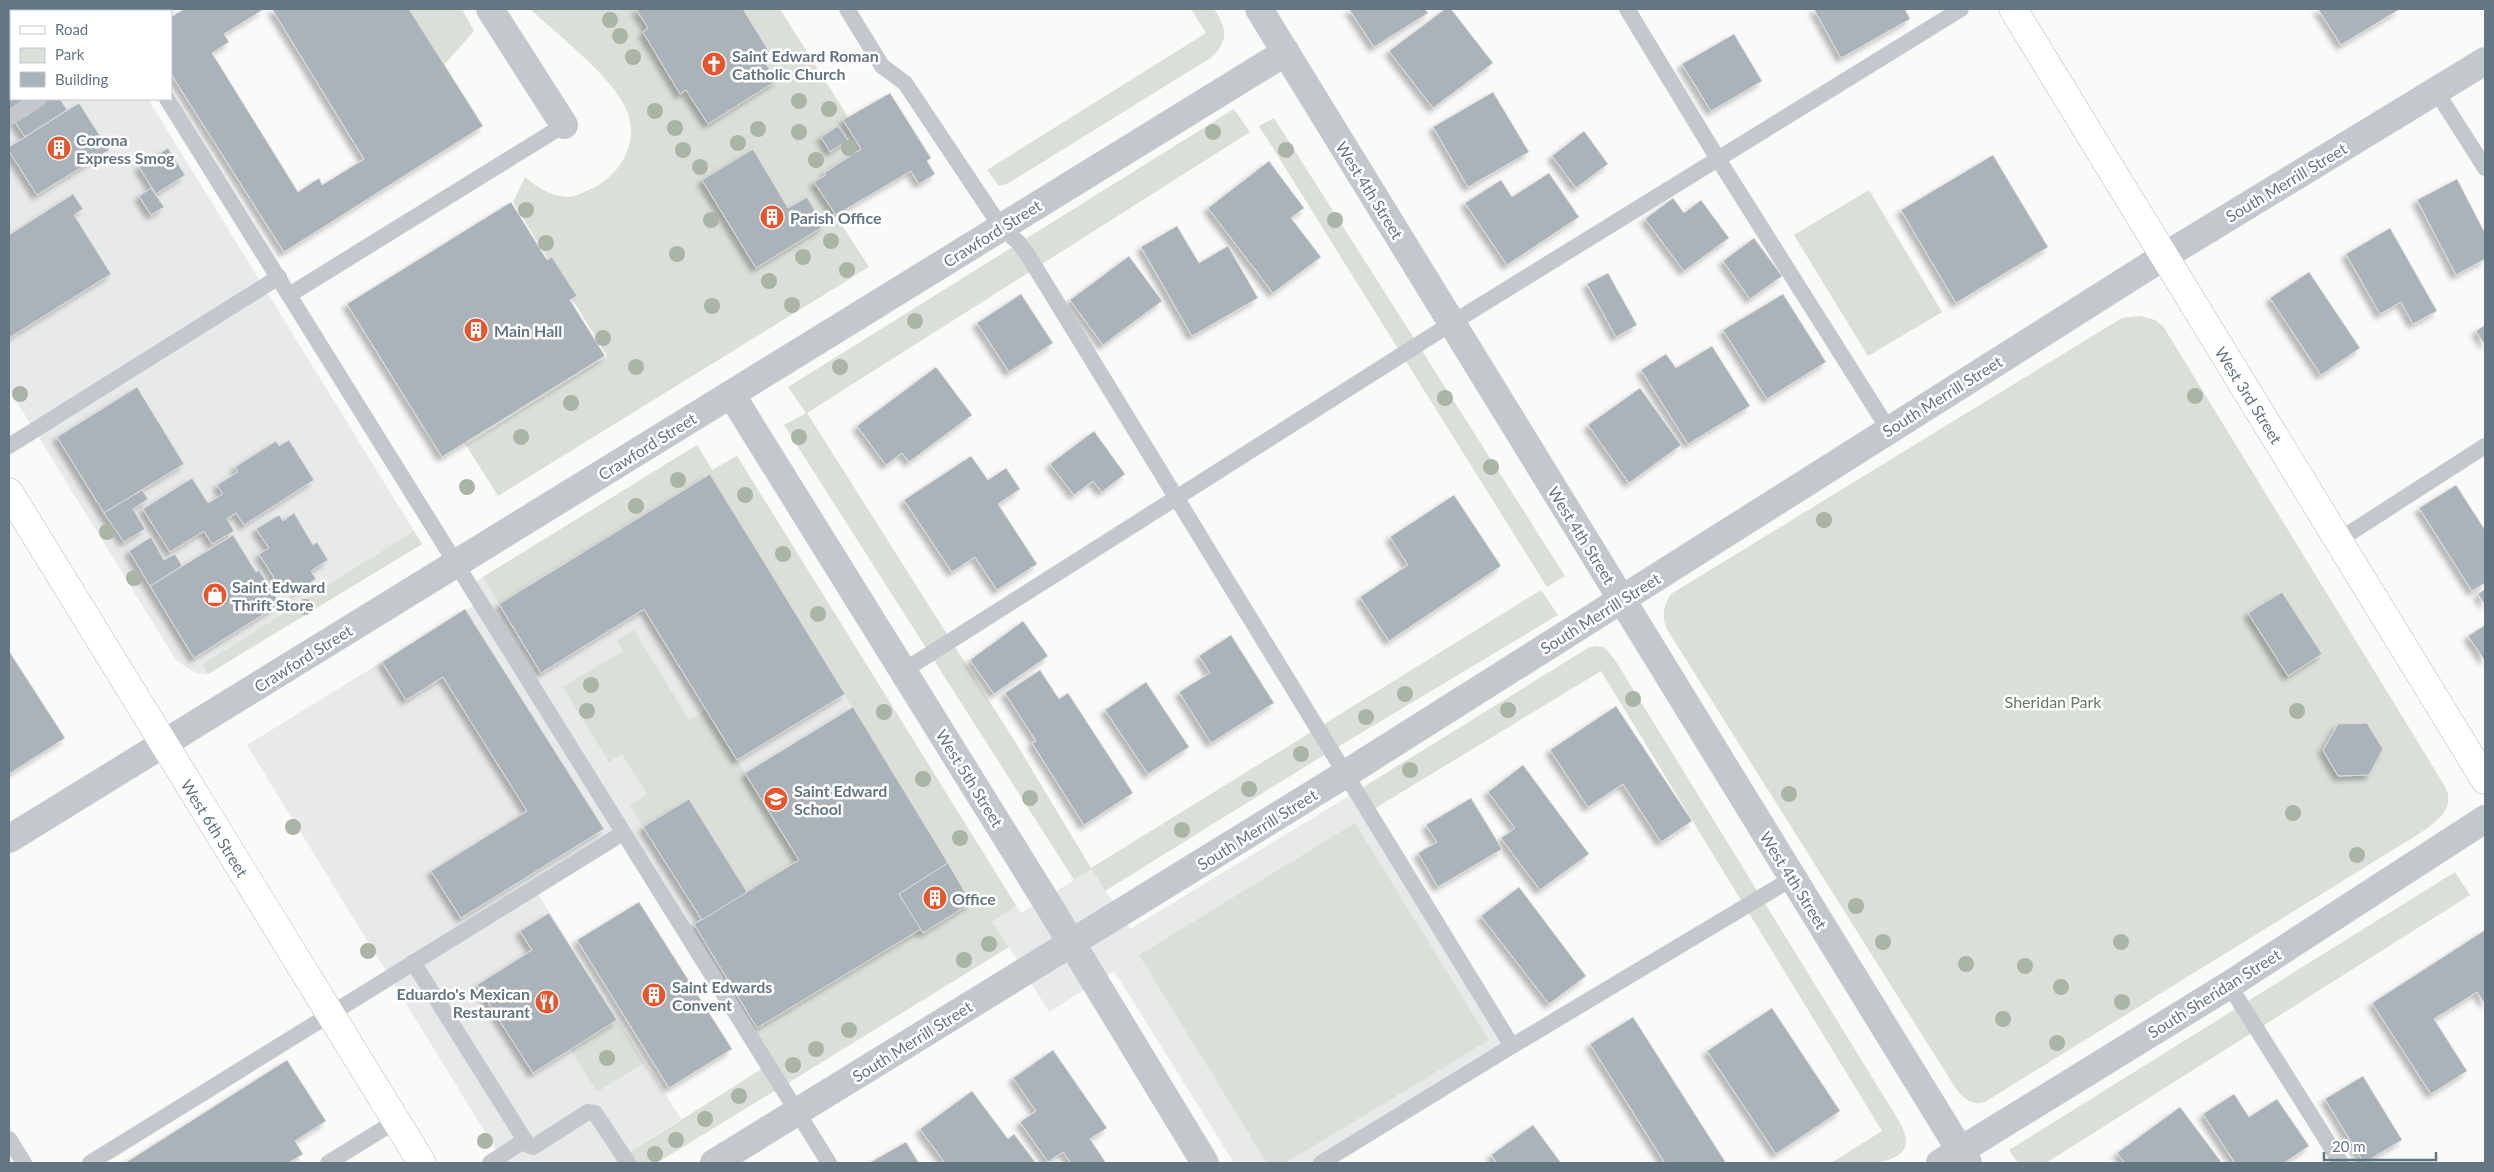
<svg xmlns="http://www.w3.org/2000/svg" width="2494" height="1172" viewBox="0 0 2494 1172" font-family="Lato,sans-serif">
<defs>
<filter id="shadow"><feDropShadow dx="-4.5" dy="4.5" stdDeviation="2.5" flood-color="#0004"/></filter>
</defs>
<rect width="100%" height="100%" fill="#fafaf8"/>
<g fill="#e8e9e9">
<path d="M11,23V99H148L422,544L208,674L195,673L176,660L9,389V24Z"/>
<path d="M697,445L712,470L737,456L1021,913L1092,869L1130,929L1357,791L1512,1046L1321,1163H1234L1114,971L1049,1012L1009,947L782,1087L623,833L534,888L681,1119L613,1163H504L247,745L479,602L469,586Z"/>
</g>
<g fill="#dadfd7">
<path d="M409,9H462L474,31L444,65Z"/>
<path d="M530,9H780L848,117L843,120L861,149L825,172L826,175L814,182L869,267L498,496L466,445L607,356L513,202L525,177C538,188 552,197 569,197C574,197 579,194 584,192C616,181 641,146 627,111C614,78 558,35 530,9Z"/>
<path d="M1191,9H1214C1227,28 1229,40 1212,57L1007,184L999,186L987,170L1206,33Z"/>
<path d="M1234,109L1250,132L807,413L1014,740L1091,868L1541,590L1558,615L1316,760L1105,891L1092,869L1074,880L784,425L806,413L788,387Z"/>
<path d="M1274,118L1565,576L1547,587L1259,126Z"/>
<path d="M1869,190L1942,312L1868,356L1794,235Z"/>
<path d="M2140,316L2155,320L2163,326L2446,788C2454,808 2440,818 2425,830L1988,1100C1972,1109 1962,1097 1953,1084L1668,631C1661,618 1663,606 1671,594L2122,318Z"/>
<path d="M697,445L712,470L737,456L1016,906L992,922L1009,947L657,1163H613L768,1065L748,1033L921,929L923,932L971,903L711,475L499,604L483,577Z"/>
<path d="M414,531L422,544L208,674L203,664Z"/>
<path d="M634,630L689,720L706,710L799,860L747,892L689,799L643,827L630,805L647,794L622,754L609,762L563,687L623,651L617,641Z"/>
<path d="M1596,646L1604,647L1615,660L1899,1121C1902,1127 1907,1136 1906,1143C1902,1169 1849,1163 1831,1163L1882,1131L1601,671L1369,812L1357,791L1588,648Z"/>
<path d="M1355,823L1489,1040L1285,1163H1267L1139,955Z"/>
<path d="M2455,872L2470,895L2046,1163H2018L2009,1150Z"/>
<path d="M617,1020L644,1063L597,1092L570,1049Z"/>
</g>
<g fill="#aab3b9" stroke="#dcdcda" filter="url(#shadow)">
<path d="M184,9H264L224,34L229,42L212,53L298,192L319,178L322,185L364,159L272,9H409L483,126L284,252L171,74V17Z"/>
<path d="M636,9H743L770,53L763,59L776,81L708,124L686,90L680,94L643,32L648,28Z"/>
<path d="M1349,9H1425L1428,13L1374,47Z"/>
<path d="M1445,9H1451L1493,63L1433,108L1389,51Z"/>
<path d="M1814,9H1905L1910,19L1841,58Z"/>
<path d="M2318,9H2400L2341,45Z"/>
<path d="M1734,34L1762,81L1711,111L1682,64Z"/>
<path d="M11,81V99H60L67,110L25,137L9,113V82Z"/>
<path d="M1493,92L1529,152L1468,187L1433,127Z"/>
<path d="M890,93L931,158L927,161L935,174L919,184L911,171L836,215L814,182L826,175L824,173L861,149L843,120Z"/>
<path d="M79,103L109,150L37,195L9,151V147Z"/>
<path d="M838,126L848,140L830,152L821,137Z"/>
<path d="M1584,131L1608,164L1576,188L1552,156Z"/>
<path d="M168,148L185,175L156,194L139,167Z"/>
<path d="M753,149L788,208L807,197L824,226L756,268L702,180Z"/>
<path d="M1993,155L2048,247L1956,303L1901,210Z"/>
<path d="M1269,161L1304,208L1291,218L1321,257L1273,293L1208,208Z"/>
<path d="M1549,173L1579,217L1507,265L1465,203L1501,180L1512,197Z"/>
<path d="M2457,179L2485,233V259L2456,275L2417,200Z"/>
<path d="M151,188L164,207L151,215L139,196Z"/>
<path d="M73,194L83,209L74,215L111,274L9,338V235Z"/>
<path d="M1673,198L1684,213L1701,200L1729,238L1684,271L1645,219Z"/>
<path d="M511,202L547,260L552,257L577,296L570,300L605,356L442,457L347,304Z"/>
<path d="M1177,226L1199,263L1228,246L1258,298L1192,336L1141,247Z"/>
<path d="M2390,228L2437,311L2413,324L2401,302L2380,314L2346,254Z"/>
<path d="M1754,238L1782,276L1750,299L1723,261Z"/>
<path d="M1129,256L1162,301L1103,345L1070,300Z"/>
<path d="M2309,272L2360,348L2321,375L2270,298Z"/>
<path d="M1608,273L1637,325L1616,337L1587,284Z"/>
<path d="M1021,294L1053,343L1009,372L977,323Z"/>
<path d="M1783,294L1826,362L1767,399L1723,330Z"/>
<path d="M2485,325V345L2476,331Z"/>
<path d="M1712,346L1750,406L1688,444L1641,370L1666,354L1676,368Z"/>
<path d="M936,367L972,415L909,462L902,453L886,465L857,426Z"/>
<path d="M137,387L184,464L104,513L57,437Z"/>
<path d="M1640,388L1681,445L1629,483L1588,425Z"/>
<path d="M1094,431L1125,474L1102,492L1093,481L1074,495L1050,464Z"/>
<path d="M289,440L314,480L244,525L236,513L227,519L234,531L212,544L204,531L170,552L143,509L192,478L208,503L223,494L217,485L238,472L235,467L276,441L279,446Z"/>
<path d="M971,456L988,480L1006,468L1020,489L998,504L1037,564L997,590L975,557L952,572L904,500Z"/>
<path d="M710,474L845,694L737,760L644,609L541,673L499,604Z"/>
<path d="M2456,485L2485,530V583L2472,591L2419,508Z"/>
<path d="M142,490L148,499L133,509L145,529L124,542L104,513Z"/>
<path d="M1454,495L1501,566L1389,641L1360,597L1408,565L1390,537Z"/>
<path d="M294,513L313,545L317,542L328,560L311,571L316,579L296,592L290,583L281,589L259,554L269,548L256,529L279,515L283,521Z"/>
<path d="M233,535L256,572L259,570L280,604L194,658L150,586Z"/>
<path d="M151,537L164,560L175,554L182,566L150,586L129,551Z"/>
<path d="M2485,589V605L2478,594Z"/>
<path d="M2282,592L2322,654L2288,676L2248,613Z"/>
<path d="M465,609L604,829L461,918L431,871L527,811L443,677L406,700L382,662Z"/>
<path d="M1023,621L1048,656L994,694L970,660Z"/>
<path d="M2485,625V661L2468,636Z"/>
<path d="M1231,635L1274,703L1211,743L1179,692L1210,673L1199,656Z"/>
<path d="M9,651L65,738L9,774Z"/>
<path d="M1040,670L1059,699L1068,693L1133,793L1084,825L1032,743L1036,741L1005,693Z"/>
<path d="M1146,682L1189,747L1148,774L1105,710Z"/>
<path d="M1616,706L1692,821L1661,842L1623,784L1588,807L1550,750Z"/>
<path d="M853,707L948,863L899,894L921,929L757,1028L694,924L799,860L745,773Z"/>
<path d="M2367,723L2383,749L2369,775L2338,776L2323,750L2338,724Z"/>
<path d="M1523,765L1589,854L1540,890L1501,838L1515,828L1488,792Z"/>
<path d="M1471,798L1502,849L1438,887L1418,853L1437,842L1426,825Z"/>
<path d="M689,799L747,892L702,920L643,827Z"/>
<path d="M948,863L971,903L923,933L899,894Z"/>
<path d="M1519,887L1586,976L1549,1004L1481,916Z"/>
<path d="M639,902L732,1049L669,1088L577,940Z"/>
<path d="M549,913L617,1020L533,1073L477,985L532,950L520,931Z"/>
<path d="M2485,930V1004L2477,992L2434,1019L2467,1071L2431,1094L2372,1003Z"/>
<path d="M1772,1008L1840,1111L1776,1154L1707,1051Z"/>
<path d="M1633,1017L1726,1163H1665L1590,1044Z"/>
<path d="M1053,1050L1107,1128L1090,1139L1106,1163H1071L1063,1152L1048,1162L1020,1122L1036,1111L1013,1078Z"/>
<path d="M287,1060L326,1121L295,1141L303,1154L288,1163H125Z"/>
<path d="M2363,1076L2402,1140L2364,1163L2325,1099Z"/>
<path d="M972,1091L1008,1139L1014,1134L1036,1163H945L920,1129Z"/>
<path d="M2234,1094L2249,1117L2277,1099L2309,1146L2284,1163H2235L2203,1114Z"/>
<path d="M2180,1107L2222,1163H2125L2117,1153Z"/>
<path d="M1533,1125L1561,1163H1497L1491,1155Z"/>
<path d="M906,1142L919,1163H869Z"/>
</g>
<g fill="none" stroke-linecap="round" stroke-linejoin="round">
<defs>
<path id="secondary" d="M2013,9L2485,780"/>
<path id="primary" d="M9,492L422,1163"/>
</defs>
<use href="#secondary" stroke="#b3babf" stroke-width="29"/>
<use href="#primary" stroke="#b5babe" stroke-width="29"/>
<g stroke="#c3c8cc" stroke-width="16">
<path d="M50,9L51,11"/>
<path d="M113,9L114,11"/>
<path d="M847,9L882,66L905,83L1001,227L1019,243L1029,257L1512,1046"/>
<path d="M1627,9L1718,159L1889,430"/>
<path d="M2436,91L2485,168"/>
<path d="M167,99L829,1163"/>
<path d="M9,118L39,99"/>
<path d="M289,295L564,125"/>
<path d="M9,446L279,277"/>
<path d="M2339,540L2485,446"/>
<path d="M903,671L1452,323L1961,9"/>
<path d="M413,962L528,1145L533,1147L588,1112L595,1113L628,1163"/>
<path d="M2229,985L2341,1163"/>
<path d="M9,1139L24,1163"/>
<path d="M90,1163L623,833"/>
<path d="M328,1163L396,1121"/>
<path d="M490,1163L525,1140"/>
<path d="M1321,1163L1512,1046L1793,878"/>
</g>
<g stroke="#c3c8cc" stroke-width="28">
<path d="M490,9L564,125"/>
<path d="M1259,9L1968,1163"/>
<path d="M731,394L1049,906L1205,1163"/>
<path d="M9,839L1286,52"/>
<path d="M714,1163L1347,773L2163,257L2485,61"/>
<path d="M1940,1163L2229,985L2485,819"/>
</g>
<use href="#secondary" stroke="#fff" stroke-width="28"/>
<use href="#primary" stroke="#fff" stroke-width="28"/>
</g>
<g fill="#aab4a7">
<circle cx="610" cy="20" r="8"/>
<circle cx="620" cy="36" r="8"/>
<circle cx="633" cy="57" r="8"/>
<circle cx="799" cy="101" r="8"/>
<circle cx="829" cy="109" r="8"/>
<circle cx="655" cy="111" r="8"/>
<circle cx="675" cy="128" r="8"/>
<circle cx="758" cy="129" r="8"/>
<circle cx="799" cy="132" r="8"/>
<circle cx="1213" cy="132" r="8"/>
<circle cx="738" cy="143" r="8"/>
<circle cx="849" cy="148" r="8"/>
<circle cx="683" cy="150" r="8"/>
<circle cx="1286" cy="150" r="8"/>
<circle cx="816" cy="160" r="8"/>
<circle cx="700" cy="167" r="8"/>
<circle cx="526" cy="210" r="8"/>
<circle cx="711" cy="220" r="8"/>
<circle cx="1335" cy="220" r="8"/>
<circle cx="831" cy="241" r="8"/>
<circle cx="546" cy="243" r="8"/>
<circle cx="677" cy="254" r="8"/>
<circle cx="803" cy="257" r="8"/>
<circle cx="847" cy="270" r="8"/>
<circle cx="769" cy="281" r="8"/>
<circle cx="792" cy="305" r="8"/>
<circle cx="712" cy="306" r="8"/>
<circle cx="915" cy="321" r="8"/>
<circle cx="603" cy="338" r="8"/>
<circle cx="636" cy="367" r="8"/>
<circle cx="840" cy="367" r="8"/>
<circle cx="20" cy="394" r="8"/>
<circle cx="2195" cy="396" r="8"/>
<circle cx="1445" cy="398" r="8"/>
<circle cx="571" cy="403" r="8"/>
<circle cx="521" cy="437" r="8"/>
<circle cx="799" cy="437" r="8"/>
<circle cx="1491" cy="467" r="8"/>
<circle cx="678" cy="480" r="8"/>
<circle cx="467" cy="487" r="8"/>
<circle cx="745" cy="495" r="8"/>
<circle cx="636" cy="506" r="8"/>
<circle cx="1824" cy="520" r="8"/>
<circle cx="107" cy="532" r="8"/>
<circle cx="783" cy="554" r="8"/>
<circle cx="134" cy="578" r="8"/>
<circle cx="305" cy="607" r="8"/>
<circle cx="818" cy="614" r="8"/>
<circle cx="591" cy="685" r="8"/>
<circle cx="1405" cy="694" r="8"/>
<circle cx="1633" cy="699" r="8"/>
<circle cx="1508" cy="710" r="8"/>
<circle cx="587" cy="711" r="8"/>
<circle cx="2297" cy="711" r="8"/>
<circle cx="884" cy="712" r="8"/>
<circle cx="1366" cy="717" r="8"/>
<circle cx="1301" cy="754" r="8"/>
<circle cx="1410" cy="770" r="8"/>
<circle cx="923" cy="779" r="8"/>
<circle cx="1249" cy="789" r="8"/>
<circle cx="1789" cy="794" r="8"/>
<circle cx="1030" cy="798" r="8"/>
<circle cx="2293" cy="813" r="8"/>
<circle cx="293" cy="827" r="8"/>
<circle cx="1182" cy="830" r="8"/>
<circle cx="960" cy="838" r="8"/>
<circle cx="2357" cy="855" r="8"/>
<circle cx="1856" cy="906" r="8"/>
<circle cx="1883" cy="942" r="8"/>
<circle cx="2121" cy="942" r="8"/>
<circle cx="989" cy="944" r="8"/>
<circle cx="368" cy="951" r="8"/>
<circle cx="964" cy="960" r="8"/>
<circle cx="1966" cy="964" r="8"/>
<circle cx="2025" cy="966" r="8"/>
<circle cx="2061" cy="987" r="8"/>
<circle cx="2122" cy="1002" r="8"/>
<circle cx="2003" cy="1019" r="8"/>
<circle cx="849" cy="1030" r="8"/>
<circle cx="2057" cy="1043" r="8"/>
<circle cx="816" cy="1049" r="8"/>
<circle cx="607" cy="1058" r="8"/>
<circle cx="793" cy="1065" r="8"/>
<circle cx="739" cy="1096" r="8"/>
<circle cx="705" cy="1119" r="8"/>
<circle cx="676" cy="1140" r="8"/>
<circle cx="485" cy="1141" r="8"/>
<circle cx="655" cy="1154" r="8"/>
</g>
<defs>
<symbol id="church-disc" viewBox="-11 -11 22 22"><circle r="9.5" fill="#e4572e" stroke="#fff"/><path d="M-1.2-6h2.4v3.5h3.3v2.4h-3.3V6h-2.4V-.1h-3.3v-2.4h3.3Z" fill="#fff"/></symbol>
<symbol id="building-disc" viewBox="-11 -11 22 22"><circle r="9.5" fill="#e4572e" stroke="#fff"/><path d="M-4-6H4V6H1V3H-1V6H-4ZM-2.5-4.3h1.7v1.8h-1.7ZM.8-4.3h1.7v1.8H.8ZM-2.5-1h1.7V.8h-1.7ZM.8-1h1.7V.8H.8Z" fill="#fff"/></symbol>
<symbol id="shop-disc" viewBox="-11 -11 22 22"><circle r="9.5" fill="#e4572e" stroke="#fff"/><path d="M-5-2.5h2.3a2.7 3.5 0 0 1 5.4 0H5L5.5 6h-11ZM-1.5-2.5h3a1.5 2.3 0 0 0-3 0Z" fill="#fff"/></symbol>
<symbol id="school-disc" viewBox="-11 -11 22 22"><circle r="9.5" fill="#e4572e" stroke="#fff"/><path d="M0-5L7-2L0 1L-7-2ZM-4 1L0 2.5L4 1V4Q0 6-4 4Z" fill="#fff"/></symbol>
<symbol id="restaurant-disc" viewBox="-11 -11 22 22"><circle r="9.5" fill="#e4572e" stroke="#fff"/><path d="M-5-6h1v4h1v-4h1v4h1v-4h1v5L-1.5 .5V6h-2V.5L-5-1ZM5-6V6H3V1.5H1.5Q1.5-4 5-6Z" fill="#fff"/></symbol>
</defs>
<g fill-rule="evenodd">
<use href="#church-disc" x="700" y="50" width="28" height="28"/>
<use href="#building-disc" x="45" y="134" width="28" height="28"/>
<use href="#building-disc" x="758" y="203" width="28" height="28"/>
<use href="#building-disc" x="462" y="316" width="28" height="28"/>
<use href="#shop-disc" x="201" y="581" width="28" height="28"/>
<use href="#school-disc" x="762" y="785" width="28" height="28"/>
<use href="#building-disc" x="921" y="884" width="28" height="28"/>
<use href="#building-disc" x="640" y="981" width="28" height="28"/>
<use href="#restaurant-disc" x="533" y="988" width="28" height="28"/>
</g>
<g text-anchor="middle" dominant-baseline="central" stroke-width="5" stroke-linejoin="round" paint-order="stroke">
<g font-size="16" font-weight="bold" fill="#657683" stroke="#fff" text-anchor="start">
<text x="732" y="55">Saint Edward Roman<tspan x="732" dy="18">Catholic Church</tspan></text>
<text x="76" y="139">Corona<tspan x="76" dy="18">Express Smog</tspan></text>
<text x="790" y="217">Parish Office</text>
<text x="494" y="330">Main Hall</text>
<text x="232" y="586">Saint Edward<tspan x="232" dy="18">Thrift Store</tspan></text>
<text x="794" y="790">Saint Edward<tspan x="794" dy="18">School</tspan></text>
<text x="952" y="898">Office</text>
<text x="672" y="986">Saint Edwards<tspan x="672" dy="18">Convent</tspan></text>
<text x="530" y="993" text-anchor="end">Eduardo's Mexican<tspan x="530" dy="18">Restaurant</tspan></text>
</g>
<g font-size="16" fill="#657683" stroke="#fff">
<text transform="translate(2286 182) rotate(-31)">South Merrill Street</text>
<text transform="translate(1370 190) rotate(58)">West 4th Street</text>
<text transform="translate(992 233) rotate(-32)">Crawford Street</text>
<text transform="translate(2249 395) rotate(58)">West 3rd Street</text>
<text transform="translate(1942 396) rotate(-32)">South Merrill Street</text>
<text transform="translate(647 446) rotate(-32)">Crawford Street</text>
<text transform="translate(1582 535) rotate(58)">West 4th Street</text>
<text transform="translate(1600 613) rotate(-32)">South Merrill Street</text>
<text transform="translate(303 658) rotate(-32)">Crawford Street</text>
<text transform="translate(970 778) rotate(58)">West 5th Street</text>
<text transform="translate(215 828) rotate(58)">West 6th Street</text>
<text transform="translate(1257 829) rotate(-32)">South Merrill Street</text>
<text transform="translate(1794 880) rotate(58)">West 4th Street</text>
<text transform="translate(2214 993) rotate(-32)">South Sheridan Street</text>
<text transform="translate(912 1041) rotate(-32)">South Merrill Street</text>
</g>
<g font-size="16" fill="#687a64" stroke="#fff">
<text x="2053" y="701">Sheridan Park</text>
</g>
</g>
<rect width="2494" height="1172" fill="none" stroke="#657683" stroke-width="20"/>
<rect x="10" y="10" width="162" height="90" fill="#ffffff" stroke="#c1c8cd"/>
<rect x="20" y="26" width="25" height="8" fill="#ffffff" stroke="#c1c8cd"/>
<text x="55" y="35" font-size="15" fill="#657683">Road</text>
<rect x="20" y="48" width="25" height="15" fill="#dadfd7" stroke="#c1c8cd"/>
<text x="55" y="60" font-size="15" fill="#657683">Park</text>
<rect x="20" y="72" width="25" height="15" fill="#aab3b9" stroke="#c1c8cd"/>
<text x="55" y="85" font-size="15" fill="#657683">Building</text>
<path d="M2324 1152v8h112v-8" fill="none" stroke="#657683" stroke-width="2.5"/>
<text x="2332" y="1152" font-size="15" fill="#657683" stroke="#ffffff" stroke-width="4" paint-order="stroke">20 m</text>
</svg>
